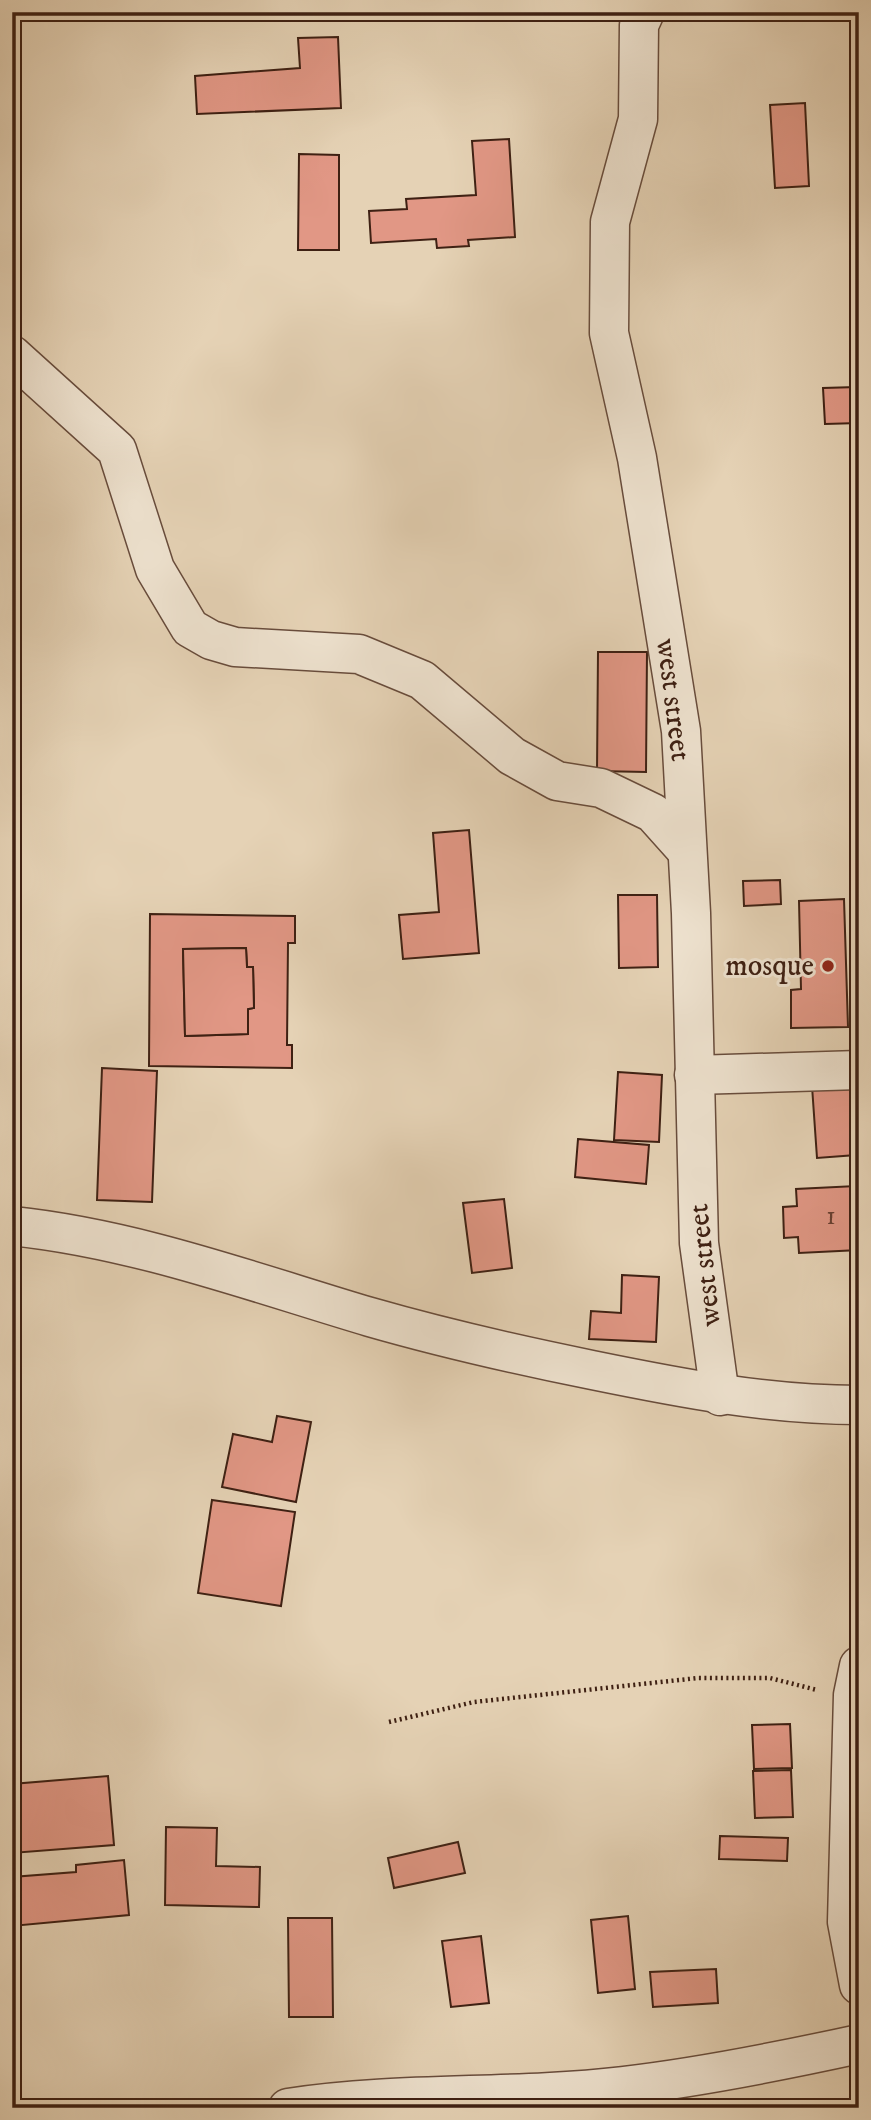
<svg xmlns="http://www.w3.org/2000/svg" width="871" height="2120" viewBox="0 0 871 2120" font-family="'IM FELL DW Pica',serif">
<rect width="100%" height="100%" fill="#e5d2b5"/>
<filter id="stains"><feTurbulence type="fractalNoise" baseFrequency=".00286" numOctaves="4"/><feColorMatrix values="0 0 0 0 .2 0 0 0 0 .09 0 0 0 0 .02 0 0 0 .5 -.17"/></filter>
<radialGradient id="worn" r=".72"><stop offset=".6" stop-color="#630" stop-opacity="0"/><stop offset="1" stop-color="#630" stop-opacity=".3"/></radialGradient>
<g fill="#e19785" stroke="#3e2013" stroke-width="2" fill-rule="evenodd">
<path d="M338,37L341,108L197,114L195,76L300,68L298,38Z"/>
<path d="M805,103L809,186L775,188L770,105Z"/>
<path d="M509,139L515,237L468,240L469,246L437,248L436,239L371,243L369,211L407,209L406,199L476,195L472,141Z"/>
<path d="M299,154L339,155V250H298Z"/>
<path d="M855,354H859V423L825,424L823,388L857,387Z"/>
<path d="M598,652H647L646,772L597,771Z"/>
<path d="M469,830L479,953L403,959L399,915L439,912L433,833Z"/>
<path d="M780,880L781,904L744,906L743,881Z"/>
<path d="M618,895H657L658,967L619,968Z"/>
<path d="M844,899L848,1027L791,1028V990L801,989L799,901Z"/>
<path d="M150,914L295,916V943H288L287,1045H292V1068L149,1066ZM246,948L247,967H253L254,1008L248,1009V1034L185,1036L183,949Z"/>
<path d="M246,948L247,967H253L254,1008L248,1009V1034L185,1036L183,949Z"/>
<path d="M102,1068L157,1071L152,1202L97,1200Z"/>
<path d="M618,1072L662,1075L659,1142L614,1140Z"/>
<path d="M852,1083L856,1155L817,1158L812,1086Z"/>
<path d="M578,1139L649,1145L646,1184L575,1177Z"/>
<path d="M856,1186L859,1250L799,1253L798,1237L784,1238L783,1207L797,1206L796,1189Z"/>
<path d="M504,1199L512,1268L472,1273L463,1203Z"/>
<path d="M622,1275L659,1277L656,1342L589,1339L591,1311L621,1313Z"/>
<path d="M12,1356H19L15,1403L12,1402Z"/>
<path d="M277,1416L311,1422L296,1502L222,1487L233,1434L272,1442Z"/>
<path d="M212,1500L295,1512L281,1606L198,1593Z"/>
<path d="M790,1724L792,1768L754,1769L752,1725Z"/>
<path d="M791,1770L793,1817L755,1818L753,1771Z"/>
<path d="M108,1776L114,1845L12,1853V1784Z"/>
<path d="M166,1827L217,1828L216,1866L260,1867L259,1907L165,1905Z"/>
<path d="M720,1836L788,1838L787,1861L719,1859Z"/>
<path d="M458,1842L465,1873L394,1888L388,1858Z"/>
<path d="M124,1860L129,1915L12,1926V1877L76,1872V1865Z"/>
<path d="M628,1916L635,1989L598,1993L591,1920Z"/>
<path d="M288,1918H332L333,2017H289Z"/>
<path d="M481,1936L489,2003L451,2007L442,1941Z"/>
<path d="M716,1969L718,2003L653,2007L650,1972Z"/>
</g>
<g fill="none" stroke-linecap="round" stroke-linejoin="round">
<defs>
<g id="minor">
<path d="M645,12L639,25L638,119L610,222L609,333L637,458L681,731L691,913L699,1243L720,1396"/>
<path d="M12,355L117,450L155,569L190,628L211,640L235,647L359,654L422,680L512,756L557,781L601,788L653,813L687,851"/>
<path d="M694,1075L859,1070"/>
<path d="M12,1226C136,1239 252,1282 370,1317C443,1338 518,1355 592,1370C680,1388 768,1405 859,1405"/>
<path d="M859,1666L853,1695L847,1922L859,1985"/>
<path d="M288,2108C399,2091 512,2099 623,2086C702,2077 781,2061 859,2044"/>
</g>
</defs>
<use href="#minor" stroke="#684c3c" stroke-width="41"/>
<path stroke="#3e2013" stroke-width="4.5" stroke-dasharray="2 3.5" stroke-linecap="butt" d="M389,1722L474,1702L698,1678H770L817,1690"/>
<use href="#minor" stroke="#eee2cf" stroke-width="38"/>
</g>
<circle fill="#8f2418" stroke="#eee2cf" stroke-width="2.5" cx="828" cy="966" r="7"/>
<g text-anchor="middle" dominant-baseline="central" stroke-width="6" stroke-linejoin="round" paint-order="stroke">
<g font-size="26" fill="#673e30">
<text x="831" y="1216">1</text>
</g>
<g font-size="30" fill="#3e2013" stroke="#eee2cf">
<text transform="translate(673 700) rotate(83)">west street</text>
<text transform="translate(705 1265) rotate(-96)">west street</text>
</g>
<g font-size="30" fill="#3e2013" stroke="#eee2cf" text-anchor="end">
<text x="814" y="966">mosque</text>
</g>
</g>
<rect width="871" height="2120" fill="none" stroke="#e5d2b5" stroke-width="42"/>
<rect x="14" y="14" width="843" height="2092" fill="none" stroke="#3e2013" stroke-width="3.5"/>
<rect x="21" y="21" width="829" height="2078" fill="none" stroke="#3e2013" stroke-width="2"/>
<rect width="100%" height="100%" filter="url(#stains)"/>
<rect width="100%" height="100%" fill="url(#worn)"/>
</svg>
